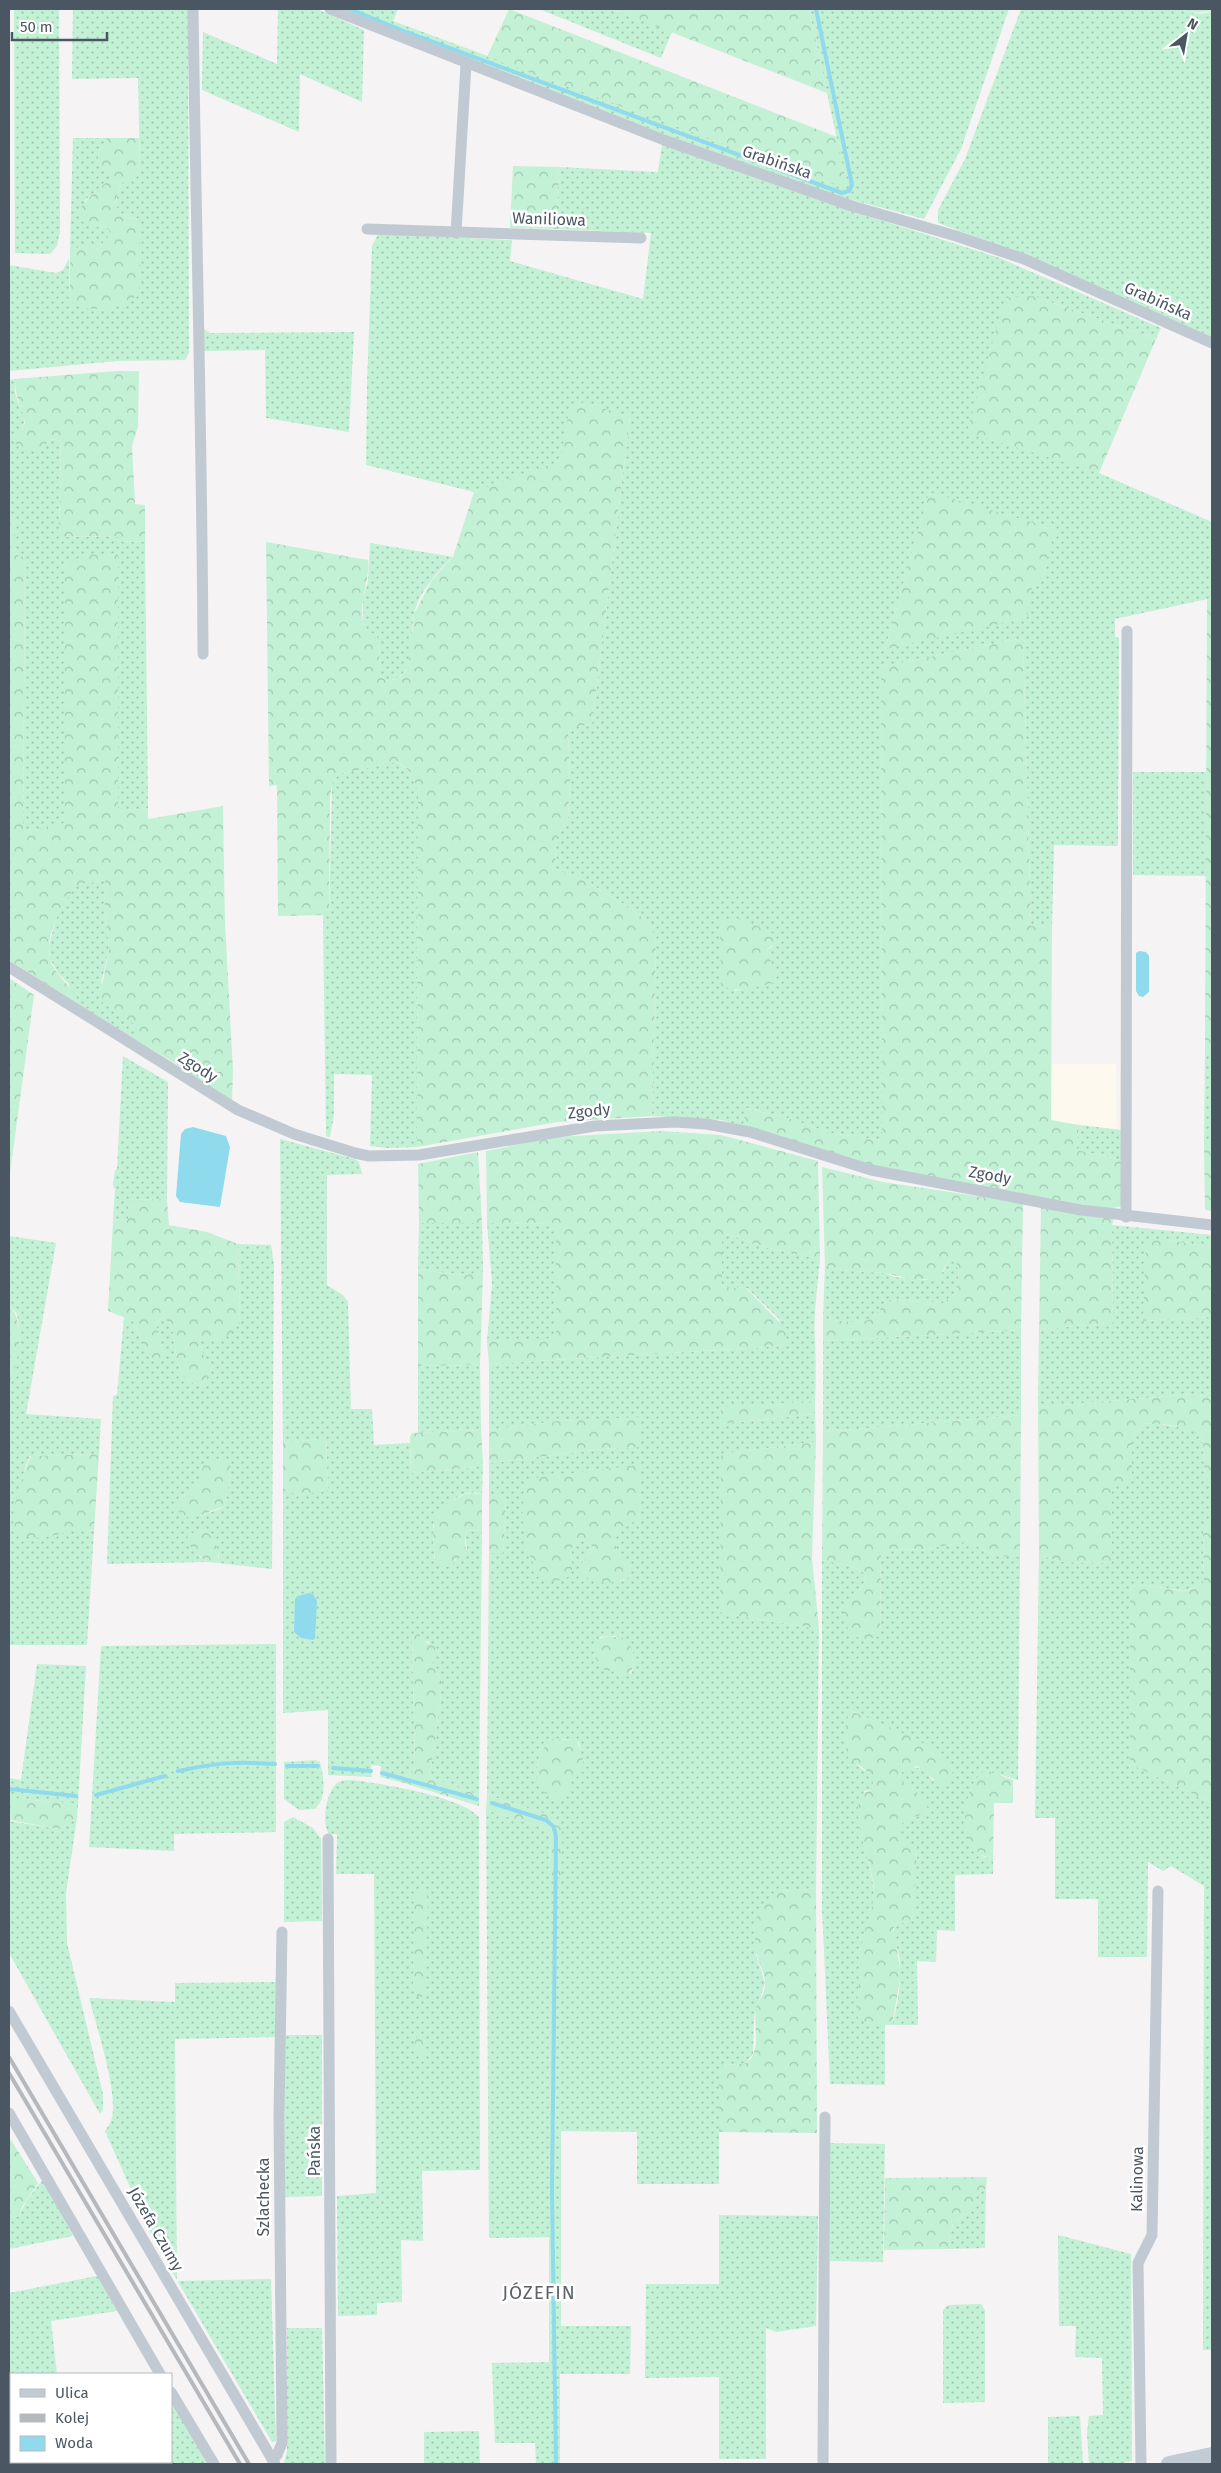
<svg xmlns="http://www.w3.org/2000/svg" width="1221" height="2473" viewBox="0 0 1221 2473" font-family="'Fira Sans',sans-serif">
<defs>
<pattern id="grass-dots" width="8" height="8" patternUnits="userSpaceOnUse" patternTransform="scale(1.25)"><rect width="8" height="8" fill="#c3f1d5"/><path d="M2 2h.1M6 6h.1" fill="none" stroke="#a0c6b0" stroke-width="1.8" stroke-linecap="round"/></pattern>
<pattern id="forest-crowns" width="20" height="18" patternUnits="userSpaceOnUse" patternTransform="scale(1.25)"><rect width="20" height="18" fill="#c3f1d5"/><path d="M2 6a3 3 0 1 1 6 0M12 15a3 3 0 1 1 6 0" fill="none" stroke="#a0c6b0"/></pattern>
</defs>
<rect width="100%" height="100%" fill="#f5f3f3"/>
<path fill="#fdf9ef" d="M1052,1064H1116L1117,1129L1051,1121Z"/>
<g fill="url(#grass-dots)" fill-rule="evenodd">
<path d="M14,9H59L60,231L57,246L50,254L15,253Z"/>
<path d="M73,9H188L189,353L185,360L117,361L9,371V265L56,273L63,270L69,258L70,302C104,315 113,310 140,290V219C127,218 120,215 115,204L121,184L140,171L138,78L72,79Z"/>
<path d="M278,9H317L364,30L362,102L300,74L299,132L202,90L203,32L277,64Z"/>
<path d="M338,9H398L393,21L841,187L845,177L809,9H1009L961,149L924,219L849,199H840L495,72Z"/>
<path d="M539,9H612L672,32L661,58Z"/>
<path d="M1021,9H1180C1191,13 1201,16 1212,11V337L1013,250L938,223V210L965,159Z"/>
<path d="M73,138H108L100,148L97,164L110,173L111,179L85,200L89,226L109,228L110,235L102,244L70,249Z"/>
<path d="M662,145L830,204L997,257L1161,328L1156,339L1033,296L1099,473L1212,522V598L1115,619V637L1119,638L1118,846L1054,845L1052,927L1031,926L1023,638L881,667L882,1140L830,1133L791,1119L747,1108L743,1127L721,1120L652,1116L656,941L649,923L630,908L581,878L555,870L556,839L568,818L570,781L568,727L592,724L630,417L561,456L558,462L547,467L474,492L366,465L367,384L372,246L378,234L512,240L510,261L643,299L651,233L556,229L559,167L658,172ZM929,493L1054,529L1043,576L1032,588L885,649ZM776,936L772,947L766,950C769,965 780,963 775,982L734,991Z"/>
<path d="M204,329L210,333L354,332L349,432L266,418L265,350L204,351Z"/>
<path d="M15,379C15,385 14,391 16,396C19,407 29,416 22,427L47,444L51,439L61,441L59,537L118,536V541L145,542L148,808L118,812V553L65,566V824L23,832L25,558L15,554V519L9,518V380Z"/>
<path d="M370,543L453,557C437,572 419,592 414,614C409,634 418,669 395,679C388,682 383,679 379,674L380,639L366,629L363,621V599L368,581Z"/>
<path d="M395,762C410,768 413,776 418,790L417,1147L387,1148L370,1146L372,1075L334,1074V1115L330,1137L326,1136L323,914L329,915L332,784L338,774Z"/>
<path d="M1133,772H1206V876L1133,875Z"/>
<path d="M106,880L104,895L109,950L101,983L134,1024V1039L77,1003L68,983L58,973L50,959L49,946L56,918L68,895L78,885Z"/>
<path d="M1205,1052H1212V1141H1204Z"/>
<path d="M123,1056L168,1082L167,1199L128,1200V1219L113,1220L115,1189L113,1186L115,1170L117,1169Z"/>
<path d="M1079,1125L1121,1130V1160L1077,1150Z"/>
<path d="M280,1139L355,1159L359,1162L362,1174L327,1175V1285L343,1295L348,1302L351,1409H372L374,1445L410,1443L411,1473L478,1467L483,1463L482,1494C459,1486 443,1510 433,1525L435,1545L434,1558L449,1567L467,1548L465,1536L467,1531L482,1530L479,1795L430,1778L441,1693V1680L432,1665L435,1655L429,1642L412,1638L415,1768L412,1773H406L404,1783L380,1777L381,1766L371,1765L372,1777L328,1775V1710L283,1713V1491L302,1494L328,1490L326,1438L283,1443Z"/>
<path d="M419,1223H482L483,1272L466,1275L418,1270Z"/>
<path d="M487,1223L556,1224V1339L487,1342L492,1283Z"/>
<path d="M1112,1225L1212,1235V1247L1167,1240L1143,1321L1212,1317V1398L1194,1394L1038,1407L1039,1329L1113,1323Z"/>
<path d="M722,1232L764,1247L820,1259C818,1285 813,1313 815,1340C816,1360 816,1380 815,1401L721,1408V1424L815,1414L816,1442L721,1454V1613L819,1629L816,1888L783,1891L756,1955L765,1983L754,2017L753,2054L746,2063L719,2066V2184H637V2132L561,2131V2326H631L630,2374H560V2464L536,2463L535,2443H495L492,2363L549,2362V2237L489,2238L486,1810L540,1827L549,1833L550,1876L556,1817L487,1795L489,1553L503,1552L506,1501L499,1497H489V1463L603,1449L639,1447V1418L557,1421L489,1430V1364L784,1346L779,1319L747,1288L722,1287ZM525,1530L615,1531C607,1545 624,1558 631,1570L629,1577L621,1581L582,1563L594,1548L589,1543L579,1540L572,1548V1570L525,1539ZM608,1636H616L632,1648L634,1666L631,1674L600,1666L594,1654L600,1637ZM568,1739L579,1743L581,1751L569,1784L536,1773L541,1751L561,1740Z"/>
<path d="M9,1236L56,1243L26,1414L101,1419L99,1454L30,1456L26,1465L13,1518L94,1531L87,1645H9V1390L19,1342V1327L17,1314L9,1305Z"/>
<path d="M238,1244L271,1245L274,1265L272,1569L218,1563L219,1555L204,1531L189,1534L200,1557L206,1562L107,1564L113,1396L117,1395L124,1317L133,1321L149,1356L164,1355L156,1323L162,1318L170,1322C179,1343 171,1387 203,1384L213,1366L203,1356L200,1339L240,1324ZM202,1467L231,1473L224,1507L201,1516L179,1499C194,1490 200,1485 202,1467Z"/>
<path d="M952,1261L956,1262L959,1273L956,1293L943,1303L889,1300C882,1304 881,1310 875,1315C864,1327 837,1321 823,1318L825,1265L842,1270L884,1273L895,1277L926,1280L943,1272L948,1262Z"/>
<path d="M1021,1330V1415L823,1432V1341Z"/>
<path d="M480,1365L481,1430L418,1433V1366Z"/>
<path d="M1155,1423L1189,1429L1202,1435L1205,1477L1212,1480V1525L1203,1527L1204,1581C1182,1603 1156,1577 1130,1588V1764L1212,1803V2350H1203L1204,1886L1171,1866L1163,1871L1148,1862L1147,1957H1098V1899H1055V1818H1035L1039,1555L1063,1562L1112,1563V1484L1132,1479V1442L1143,1424Z"/>
<path d="M963,1542H970L994,1556L1020,1557L1018,1780L1002,1775L972,1787L966,1809L982,1856L993,1860V1874L955,1875V1931L937,1930L936,1962L917,1961L918,2025H892C898,2004 901,1983 900,1962C899,1948 889,1937 896,1923L908,1922L914,1915V1882L917,1854L901,1837V1824L907,1819L917,1817L922,1796L898,1780L901,1773C916,1763 923,1767 933,1781L946,1760L916,1740L852,1711C845,1728 847,1737 853,1754C854,1757 855,1763 857,1765C864,1773 877,1771 872,1790L864,1791L860,1829L871,1872L874,1892L872,1914L862,1945L867,2024H885V2085L830,2084L822,1908V1560L851,1566L866,1574C864,1588 858,1595 846,1602L844,1617L880,1636L881,1554L893,1549L922,1550Z"/>
<path d="M276,1644V1832L174,1834V1851L89,1847L101,1646Z"/>
<path d="M37,1664L86,1666L78,1804L9,1798V1778L21,1780Z"/>
<path d="M316,1760L320,1762C324,1777 327,1798 315,1809L299,1810L284,1799V1762Z"/>
<path d="M351,1780C379,1783 460,1796 479,1817L480,2170L422,2171L423,2241L401,2240L402,2302L377,2303V2315L338,2316L337,2196L376,2193L374,1874H336L337,1834H329C321,1823 326,1789 339,1782C342,1780 347,1780 351,1780ZM415,1894L417,1996L413,1987Z"/>
<path d="M293,1817L313,1828L321,1839L322,1921L284,1922V1822Z"/>
<path d="M77,1818L66,1893L67,1943L103,2094V2110L100,2114L9,1953V1821L59,1829Z"/>
<path d="M278,1982L277,2037L175,2039L177,2281L271,2279L276,2436V2441L272,2442L154,2241L105,2131C107,2128 110,2124 111,2121C120,2097 96,2025 89,1998L175,2002V1983Z"/>
<path d="M284,2035H322V2196L285,2197Z"/>
<path d="M830,2143L885,2144L883,2262L830,2261Z"/>
<path d="M43,2179L73,2236L9,2249V2218L19,2216L27,2200Z"/>
<path d="M986,2188L985,2248L948,2249L953,2223L974,2209V2197Z"/>
<path d="M719,2215L818,2216L816,2326L776,2332L766,2328V2459H719V2377L645,2378L646,2284H719Z"/>
<path d="M1058,2235L1131,2254L1132,2461L1118,2464H1089L1087,2433L1089,2416L1103,2415L1102,2358L1075,2357L1076,2326H1059Z"/>
<path d="M97,2276L117,2311L51,2321L57,2374H11V2438H9V2293Z"/>
<path d="M981,2304L985,2310V2402L943,2403V2310L948,2305Z"/>
<path d="M287,2328H322L325,2464L284,2463L287,2451Z"/>
<path d="M171,2400L208,2464H152V2462H171Z"/>
<path d="M1080,2416L1083,2464H1048V2417Z"/>
<path d="M479,2431L480,2464H424V2432Z"/>
<rect x="67" y="2462" width="75" height="2"/>
</g>
<g fill="url(#forest-crowns)">
<path d="M509,9L837,137L845,177V187H841L487,57Z"/>
<path d="M612,9H809L827,93Z"/>
<path d="M1180,9H1212V11L1192,13Z"/>
<path d="M108,138H139L140,171L121,184L115,203C120,215 127,219 140,219V290C137,293 134,299 130,302C116,312 83,311 70,302V249L102,244L110,235L109,228C103,227 94,228 89,226C61,213 103,187 110,179V173L97,164L100,148Z"/>
<path d="M513,166L559,167L556,229L510,228Z"/>
<path d="M1033,296L1156,339L1099,473L967,432L1005,298Z"/>
<path d="M117,371H139L138,426L132,446L135,504L145,505V542L118,541L117,536L59,537L61,441L51,439C41,451 29,456 16,445V436L25,423C22,405 15,399 15,379Z"/>
<path d="M584,402L630,417L592,724L568,728L570,781L568,818L556,839L555,870L581,878L630,908L649,923L656,941L652,1116L557,1122L417,1147L418,790C413,776 410,768 396,762L338,774L332,784L330,797L329,915L278,916L277,785L269,786L266,542L368,560C371,578 354,616 367,629C371,633 376,635 380,639L379,674L384,679L393,680L401,676L406,670L410,656L414,614L432,580L453,557L474,492L558,462L561,456L569,410Z"/>
<path d="M929,492L1055,529L1043,576L1032,588L1027,618L885,649Z"/>
<path d="M9,518L15,519V554L25,558L23,832L65,823V566L84,555L118,553V812L148,808V819L223,806L225,924L233,1070L232,1103L175,1063L134,1039V1024L99,1000L109,950L104,895L105,880L78,885C63,901 44,936 50,959C54,974 71,985 78,1000L77,1003L9,960Z"/>
<path d="M1212,598V1052H1205L1207,599Z"/>
<path d="M1023,638L1031,926L1052,927L1051,1120L1079,1125L1077,1150L1121,1160V1206L1109,1209L883,1169L743,1127L746,1108L791,1119L830,1133L882,1140L881,667Z"/>
<path d="M733,918L743,919L776,935V943L766,950C769,965 780,963 775,982C756,988 740,993 721,986L720,921Z"/>
<path d="M9,978L34,995L9,1181Z"/>
<path d="M661,1131L721,1135L818,1161L820,1259L764,1247L722,1232V1287L746,1288L784,1327L787,1331L784,1346L489,1364L487,1342L556,1338V1224L487,1223L486,1151L556,1137Z"/>
<path d="M1204,1141H1212V1211L1205,1210Z"/>
<path d="M478,1152L482,1223H419L418,1164Z"/>
<path d="M822,1167L883,1182L1023,1203L1021,1330L823,1341V1318C838,1321 864,1327 875,1315C881,1310 882,1304 889,1300L943,1303L956,1293L959,1273L956,1262L952,1261L948,1262L938,1279H911L884,1273L842,1270L825,1265Z"/>
<path d="M167,1199L169,1225L207,1232L238,1244L240,1324L224,1339H200L203,1355L213,1366L203,1384C171,1387 179,1343 170,1322L162,1318L156,1323L164,1355L157,1360L149,1356L133,1321L108,1311L113,1220L128,1219V1200Z"/>
<path d="M1041,1206L1114,1219L1112,1225L1113,1323L1039,1329Z"/>
<path d="M1167,1240L1212,1247V1317L1143,1321L1146,1241Z"/>
<path d="M418,1270L465,1275L483,1272L480,1365L418,1366Z"/>
<path d="M9,1305C28,1325 16,1367 9,1390Z"/>
<path d="M1194,1394L1212,1398V1480L1205,1478L1202,1435C1183,1427 1163,1422 1143,1424L1132,1442V1479L1125,1484H1112V1563L1063,1562L1039,1555L1038,1407Z"/>
<path d="M815,1401V1414L721,1424V1407Z"/>
<path d="M1021,1415L1020,1557L994,1556L970,1542H964L922,1550L893,1549L881,1554L880,1636C872,1638 865,1641 857,1637C847,1633 839,1612 846,1602C855,1590 863,1595 866,1574L851,1566L822,1560L823,1432Z"/>
<path d="M639,1417V1447L603,1449L489,1463V1430L557,1421Z"/>
<path d="M481,1430L483,1463L478,1467L411,1473L410,1437L412,1433Z"/>
<path d="M326,1438L328,1491L302,1494L283,1491V1443Z"/>
<path d="M816,1442L812,1558L819,1629L720,1613L721,1454Z"/>
<path d="M99,1454L94,1531C74,1527 57,1537 37,1538C26,1539 13,1531 13,1519C13,1506 25,1468 31,1456Z"/>
<path d="M223,1459L230,1462L231,1473L224,1507C206,1510 189,1529 176,1508L179,1499C208,1482 192,1479 207,1461Z"/>
<path d="M639,1465V1519C598,1540 614,1538 631,1570L629,1577C613,1585 595,1586 581,1573L582,1563L594,1548L589,1543L579,1540L572,1548V1570L568,1577L555,1582L536,1576L532,1568L533,1560L525,1550L522,1506L524,1488L534,1478Z"/>
<path d="M472,1493L482,1494V1530L467,1531C463,1538 467,1547 465,1555L456,1559L449,1567L438,1566C431,1553 432,1522 438,1509L465,1494Z"/>
<path d="M499,1496L506,1501L503,1553H489V1497Z"/>
<path d="M1212,1525V1803L1130,1764V1588C1156,1577 1182,1604 1204,1581L1203,1526Z"/>
<path d="M204,1531C215,1535 220,1552 218,1563L206,1562L186,1542L189,1534Z"/>
<path d="M418,1630L421,1639L435,1647V1655L432,1665L441,1680V1693L430,1778L479,1795V1806L404,1783L406,1773H412L415,1768L412,1638Z"/>
<path d="M608,1636L623,1638L632,1648L634,1666L628,1675L602,1669C595,1659 591,1651 596,1640Z"/>
<path d="M851,1711C875,1721 936,1744 951,1764C955,1770 952,1776 949,1782L941,1785L917,1766L901,1773L898,1779L922,1796L929,1809C921,1818 909,1816 901,1824V1837L908,1843L917,1847L914,1915L908,1922L896,1923L893,1929L901,1974L892,2025L867,2024L858,2018L856,2011C859,1989 860,1967 862,1945C865,1923 877,1905 873,1881C869,1853 851,1822 861,1794L872,1790C877,1772 859,1767 848,1758C845,1744 843,1722 851,1711Z"/>
<path d="M555,1737L561,1740L574,1739C582,1746 584,1762 583,1772L572,1777L569,1790L558,1799L543,1792L538,1786L536,1773L541,1751Z"/>
<path d="M985,1770L1013,1780V1803H994L993,1860C983,1856 977,1853 971,1844C959,1825 966,1782 985,1770Z"/>
<path d="M487,1795L556,1817L562,1829L561,1877L550,1876L549,1833L540,1827L486,1810Z"/>
<path d="M9,1798L78,1804L77,1818L59,1829L9,1820Z"/>
<path d="M422,1888L428,1893L426,1989L421,1998L417,1996L413,1987L414,1900L418,1889Z"/>
<path d="M816,1888L817,2133L719,2132V2066L746,2063C762,2055 753,2024 756,2009C758,2000 765,1994 765,1985C766,1975 759,1965 757,1955C753,1937 754,1907 772,1896C784,1888 802,1890 816,1888Z"/>
<path d="M418,2034L426,2038V2052L423,2057H418L415,2042Z"/>
<path d="M9,2137L38,2183L22,2207L19,2216L9,2218Z"/>
<path d="M987,2177L986,2188L974,2197V2209L953,2223L948,2249L884,2250L885,2178Z"/>
</g>
<g fill="#90daee">
<path d="M1139,951L1146,952L1149,956V992L1143,997L1139,996L1136,991V953Z"/>
<path d="M193,1127L226,1136L230,1147L220,1207L180,1202L176,1196L181,1134L185,1129Z"/>
<path d="M309,1593L313,1594L317,1601L315,1638L313,1640L301,1638L294,1632L295,1599L298,1596Z"/>
</g>
<g fill="none" stroke-linecap="round" stroke-linejoin="round">
<g stroke="#90daee" stroke-width="4">
<path d="M350,9L406,32L842,193L849,191L852,185L816,9"/>
<path d="M287,1766H318"/>
<path d="M333,1768L371,1771"/>
<path d="M178,1771C217,1763 235,1761 275,1764"/>
<path d="M382,1773L477,1799"/>
<path d="M9,1789L76,1796"/>
<path d="M96,1795L165,1776"/>
<path d="M492,1803L546,1820L554,1827L556,1837L552,2190L556,2464"/>
</g>
<g stroke="#c1cad2" stroke-width="11">
<path d="M193,9C196,224 202,439 203,654"/>
<path d="M330,9L664,140L852,206L956,236L1024,259L1212,343"/>
<path d="M367,229L641,238"/>
<path d="M456,233L466,64"/>
<path d="M9,967L238,1110L294,1134L355,1153L369,1156L419,1155L595,1126L675,1122L706,1124L750,1132L871,1170L1081,1210L1212,1225"/>
<path d="M1126,1217L1127,631"/>
<path d="M328,1839L331,2464"/>
<path d="M9,2011L275,2464"/>
<path d="M9,2113L160,2374"/>
<path d="M171,2392L214,2464"/>
<path d="M272,2459L277,2455L282,2443L279,2115L282,1932"/>
<path d="M148,2462V2464"/>
<path d="M823,2464L825,2117"/>
<path d="M1141,2464L1138,2263L1152,2235L1158,1891"/>
</g>
<path stroke="#c1cbd6" stroke-width="16" d="M1169,2464L1212,2455"/>
<g stroke="#b5b8bd" stroke-width="4">
<path d="M9,2057L249,2464"/>
<path d="M9,2073L240,2464"/>
</g>
</g>
<g text-anchor="middle" dominant-baseline="central" stroke-width="5" stroke-linejoin="round" paint-order="stroke">
<g font-size="16" fill="#4a5661" stroke="#fff">
<text transform="translate(777 162) rotate(19)">Grabińska</text>
<text transform="translate(549 219) rotate(2)">Waniliowa</text>
<text transform="translate(1158 301) rotate(24)">Grabińska</text>
<text transform="translate(198 1067) rotate(32)">Zgody</text>
<text transform="translate(589 1111) rotate(-6)">Zgody</text>
<text transform="translate(990 1175) rotate(10)">Zgody</text>
<text transform="translate(314 2151) rotate(-90)">Pańska</text>
<text transform="translate(1137 2179) rotate(-89)">Kalinowa</text>
<text transform="translate(263 2197) rotate(-90)">Szlachecka</text>
<text transform="translate(156 2229) rotate(60)">Józefa Czumy</text>
</g>
<g font-size="19" letter-spacing="1" fill="#5f6368" stroke="#fff">
<text x="539" y="2292">JÓZEFIN</text>
</g>
</g>
<rect width="1221" height="2473" fill="none" stroke="#4a5661" stroke-width="20"/>
<rect x="10" y="2373" width="162" height="90" fill="#ffffff" stroke="#b7bbc0"/>
<rect x="20" y="2389" width="25" height="8" fill="#c1cbd6" stroke="#b7bbc0"/>
<text x="55" y="2398" font-size="15" fill="#4a5661">Ulica</text>
<rect x="20" y="2414" width="25" height="8" fill="#b5b8bd" stroke="#b7bbc0"/>
<text x="55" y="2423" font-size="15" fill="#4a5661">Kolej</text>
<rect x="20" y="2436" width="25" height="15" fill="#90daee" stroke="#b7bbc0"/>
<text x="55" y="2448" font-size="15" fill="#4a5661">Woda</text>
<g transform="translate(1186 35) rotate(31)" stroke="#ffffff" stroke-width="4" paint-order="stroke">
<path d="M0-4L9 19L0 12L-9 19Z" fill="#4a5661"/>
<text y="-8" font-size="14" font-weight="bold" text-anchor="middle" fill="#4a5661">N</text>
</g>
<path d="M12 32v8h95v-8" fill="none" stroke="#4a5661" stroke-width="2.5"/>
<text x="20" y="32" font-size="15" fill="#4a5661" stroke="#ffffff" stroke-width="4" paint-order="stroke">50 m</text>
</svg>
